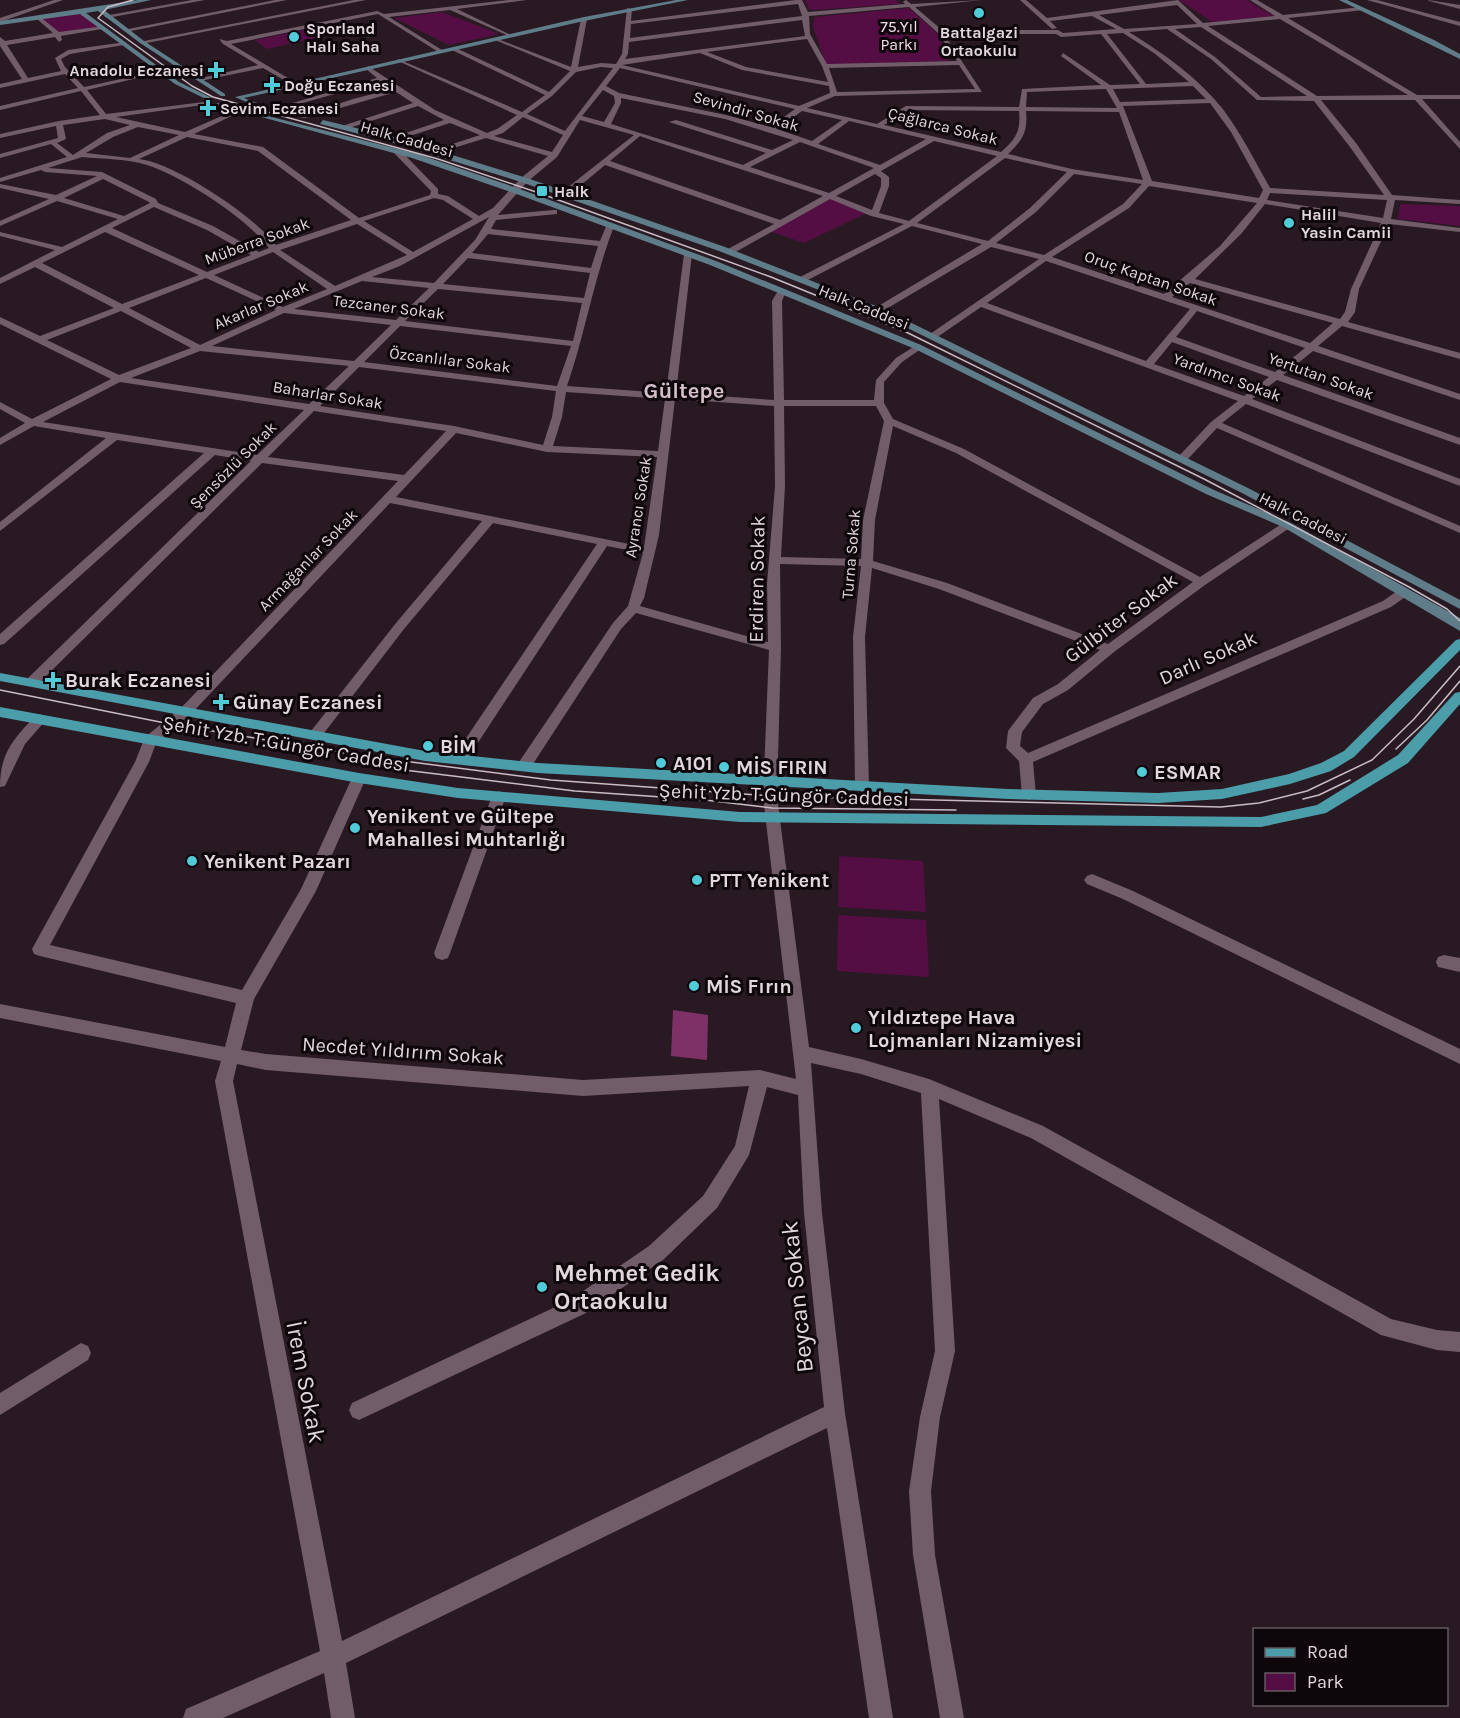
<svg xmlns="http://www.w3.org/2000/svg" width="1460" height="1718" viewBox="0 0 1460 1718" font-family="Karla,sans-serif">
<rect width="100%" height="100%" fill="#291923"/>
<g fill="#550e43">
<path d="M805,0H896L900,4L814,10L809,9Z"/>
<path d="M1179,0H1246L1274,16L1212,22Z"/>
<path d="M909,8L938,34L949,61L826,65L813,27L814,17Z"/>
<path d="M81,12L102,27L57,34L39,18Z"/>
<path d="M442,12L499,34L449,45L394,18Z"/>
<path d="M318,27L330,35L267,49L255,40Z"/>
<path d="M830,196L869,212L804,243L769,231Z"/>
<path d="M1400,204L1460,206V226L1398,219Z"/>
<path d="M839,856L923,861L926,912L838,907Z"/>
<path d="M838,915L926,920L929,977L837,971Z"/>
</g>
<path fill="#7e3167" d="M673,1010L708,1015L707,1060L671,1056Z"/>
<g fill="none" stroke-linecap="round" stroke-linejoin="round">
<g fill="#715d69" fill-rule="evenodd">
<path d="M54,0H63L0,22V18Z"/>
<path d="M192,0H205L107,18L104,16Z"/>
<path d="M275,0H287L126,32L123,30Z"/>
<path d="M354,0H366L142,44L139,42Z"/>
<path d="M509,0H527L457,9L511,35V37L450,10L389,17L442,50L440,53L378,14L231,44L298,84V86H294L263,68L200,81L197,79L258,65L223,44L219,39L227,41L377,11L384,14Z"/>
<path d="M796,0H802L808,12L905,4L903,2L906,0L911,4L982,0L915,7L942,30H1058L1063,33L1116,29L1092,16L1050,21L1057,28L1052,29L1020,0H1026L1047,18L1178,0L1203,23L1275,16L1250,0H1257L1283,15L1362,7L1364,10L1288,18L1417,95H1460V99H1422L1460,142V149L1415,100H1321L1356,143L1392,195L1460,200V204L1395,200L1391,219L1460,228V232L1389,224L1359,289L1355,312L1348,322L1460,353V359L1342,326L1318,346L1460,394V400L1313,351L1283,375L1460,438V445L1277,380L1252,399L1460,479V486L1246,404L1222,423L1460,526V533L1217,428L1186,461H1178V457L1211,422L1238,401L981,307L936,338H930V334L1039,259L991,247L881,312H875V308L982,244L912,226L804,282H798V278L904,224L871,216L830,199L732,254H726V250L774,224L605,165L568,196H562V192L634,135L580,120L557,157L527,182L498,215L554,210H557V214L496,220L491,229L600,241L607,224L614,226C594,278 585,334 567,386L666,393L684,254L688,251L692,254L676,393L774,400L772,301L779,289L782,288L786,291L782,301L784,400H874L876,380L896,358L918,344L921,345V349L902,362L884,382V403L893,419L964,449L1200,577L1283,523H1291V527L1205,585L1114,652L1068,690L1043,704L1022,732L1020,746L1028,753L1383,601L1400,589H1408V595L1391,607L1033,762L1036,795L1029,800L1022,795L1019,761L1006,748L1008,731L1033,698L1058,684L1100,650L939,589L872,568L865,637L869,787L862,792L855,787L853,637L861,566L780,564L781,648L777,796L809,1047L861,1059L929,1079L1043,1126L1391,1319L1437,1330L1460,1332V1352L1437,1350L1381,1335L1031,1138L939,1099L955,1351L940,1417L931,1491L935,1555L964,1718H940L913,1555L909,1491L920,1417L935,1351L921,1093L861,1074L811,1063L822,1213L845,1413L893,1718H869L827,1428L346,1663L355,1718H331L324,1673L223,1718H183L186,1709L320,1651L215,1081L221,1061L0,1018V1004L225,1047L236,1003L40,956L34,954L32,949L135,762L145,737L180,709L398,481L262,463L37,685H27L25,682L27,679L251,461L215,455L4,644L0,645V634L204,453L117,440L0,531V522L106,438L34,426L0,445V438L25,423L0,409V402L32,419L111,379L0,324V317L40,336L114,308L35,267L0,284V278L55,250L0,236V232L62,247L118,219L57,201L0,226V221L49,199L0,188V184L56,195L97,176L45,172L41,170L0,182V178L67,157L51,144L0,158V154L58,138L56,126L0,138V134L59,121L100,115L81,91L0,110V106L78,88L65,74L0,88V84L22,79L0,46V37L5,41L53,33L37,19L39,16L59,32L104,26L102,29L61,36L62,40L59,42L55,37L7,45L28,78L61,71L55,58L68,50L126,42L124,45L70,54L61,59L65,67L84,87L163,70V72L87,90L106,114L212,101L210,104L116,117L185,132L238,109H242V111L194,134L263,147L359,218L430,195L431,191L394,153L401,151L438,189V194L448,196L479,216L493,208L521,178L548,156L486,138L434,154V150L480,135L450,123L391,142V138L444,120L418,106L346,129L339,127L413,103L396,92L305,118L299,117L353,99L392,89L381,81L274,111L269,110L377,78L366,69L368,66L435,110L487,133L497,129L517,115L398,61V59L522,112L545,95L452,50V48H456L549,92L570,71L495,40V38L571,67L581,19L584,17L587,19L578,67L601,63L616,64L622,54L627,8L632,9L631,21ZM798,4L802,16L630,38L631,24ZM1177,5L1197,24L1124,29L1099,15ZM909,7L938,33L957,61L827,64L810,34L809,16ZM1280,19L1408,95L1317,96L1208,26ZM802,20L805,36L625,59L628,54L629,42ZM1201,27L1307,96L1261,97L1215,57L1175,29ZM1167,29L1211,59L1257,100L1314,101L1350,147L1384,195L1270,188C1255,161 1241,133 1222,108C1197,77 1163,53 1129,32ZM1123,33L1154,53L1189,82L1146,84L1107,34ZM944,34H1056L1061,37L1101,34L1140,84L1110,85L1063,53L1061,56L1101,85L1022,89L1019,107L906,106L877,124L807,108L835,96L982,92ZM807,39L822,66L828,82L746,67L707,52ZM700,53L742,70L829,86L830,93L799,106L622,65ZM959,65L975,89L837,92L829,68ZM601,67L613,68L565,131L527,114L552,96L576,72ZM620,68L795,109L770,127L726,115L619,93L606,86ZM1193,86L1206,99L1120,102L1113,89ZM1106,89L1117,108L1026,107L1027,92ZM603,90L614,96L615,103L604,122L582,116ZM621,98L725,119L793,140L772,150L676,120L669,122L766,153L743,165L611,124L621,103ZM1210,103L1231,132L1263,190L1259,198L1152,181L1123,106ZM908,110L1019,111C1021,131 1016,139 1001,152L884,125ZM802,111L842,120L812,141L777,129ZM1026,111L1119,112L1143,180L1072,169L1008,154C1023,140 1028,131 1026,111ZM523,117L563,135L552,152L494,136L503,133ZM105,119L130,125L107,133L73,155L57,143L66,139L63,125ZM849,121L926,139L880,165L818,144ZM138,127L179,135L130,158L86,153L113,137ZM640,136L651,140L823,196L780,220L610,161ZM187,137L258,151L351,220L276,245C254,216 175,163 139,159ZM934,141L997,156L909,221L879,213L889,186V177L881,171ZM800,142L874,168L829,193L750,167ZM82,157C103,159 128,159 147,165C182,176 248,219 269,248L259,252L213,226L158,203L156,199L102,172L48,168ZM1005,158L1067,172L1030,208L988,241L917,223ZM875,174L881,178V186L872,210L836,196ZM1074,174L1142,184L1123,204L1044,255L996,243L1036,212ZM103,179L149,202L150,203L124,216L64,198ZM1149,186L1257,203L1220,246L1164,294L1052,257L1129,208ZM1270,193L1387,200L1383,218L1267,200ZM434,198L443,200L473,219L413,252L364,221ZM1265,204L1381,223L1351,289L1345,312L1340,319L1195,279L1241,234ZM154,207L207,230L251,255L207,272L112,228ZM489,217L475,240L434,283L372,277L400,266ZM357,224L407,255L335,286L280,250ZM105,232L199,275L122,304L42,263ZM488,234L598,246L591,268L472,253ZM273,252L327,289L283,307L214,275ZM468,258L590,273L584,298L443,284ZM1046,261L1190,309L1146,361L987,303ZM206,278L276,310L200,345L129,308ZM362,281L429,288L396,320L294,309ZM1190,283L1333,323L1310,343L1172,297ZM438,289L582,303L573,341L405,321ZM121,311L191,348L119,375L47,340ZM1197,311L1305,348L1275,372L1176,337ZM284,313L391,325L354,361L212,346ZM400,326L571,346L557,386L364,362ZM1172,342L1269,377L1244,396L1154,364ZM200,351L349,366L309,404L131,378ZM359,367L556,391L552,417L543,445L454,426L320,406ZM120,382L304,410L257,455L43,422ZM566,392L665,399L658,451L553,446L562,417ZM675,399L774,406L775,486L767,584L768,642L640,606L644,598L659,535ZM784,406H876L884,421L863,520L861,559L781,557L785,486ZM314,411L446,431L404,475L268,457ZM893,426L956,453L1193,582L1108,644L947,583L873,561L875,520ZM456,433L547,452L657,457L644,547L396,497ZM390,503L482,521L396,623L311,731L309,734L311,737H321L404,629L493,523L597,544L454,756L452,760L454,764H464L607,546L643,553L628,606L613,623L519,762L517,766L519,770H529L621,629L636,613L769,650L763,796L796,1079L760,1070L583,1080L266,1054L241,1050L254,999L316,891L366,778L359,773L352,778L301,889L242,990L50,945L149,762L156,743L190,715ZM237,1064L266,1070L583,1096L749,1086L735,1146L703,1196L649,1246L570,1300L352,1403L349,1410L352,1417L359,1420L584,1314L663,1260L717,1208L749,1155L767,1087L798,1095L804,1213L824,1407L342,1641L233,1081Z"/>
<path d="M1367,0H1377L1460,22V26Z"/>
<path d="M1428,0L1460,5V9L1429,1Z"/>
<path d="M40,714L47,719L25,744L5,786L0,787C0,753 13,740 35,716Z"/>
<path d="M499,791L506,796L450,953L448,958L442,960L436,958L434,953L492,796Z"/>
<path d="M1092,874L1133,891L1460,1049V1064L1123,899L1087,884L1084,880L1087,876Z"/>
<path d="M1444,955L1460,958V972L1438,967L1436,962L1438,957Z"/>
<path d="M81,1343L88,1346L91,1353L88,1360L0,1415V1393Z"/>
</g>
<g fill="#5e7d89" fill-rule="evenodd">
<path d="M138,0H151L104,10L144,41L225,94V96H221L140,43L98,11L86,13L179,82L212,98V100H208L175,84L80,14L0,25V21Z"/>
<path d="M676,0H688L584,21L244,98L264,106L262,109L235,97L584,17Z"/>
<path d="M1339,0H1347L1434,40L1460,54V59Z"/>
<path d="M217,103L418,154L517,188L716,261L921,345L1214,490L1291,523L1460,618V631L1283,527L1206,494L915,349L710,265L511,192L412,158L217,105Z"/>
<path d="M323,120L397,138L527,178L725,247L881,308L1250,489L1460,600V609L1242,493L875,312L719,251L521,182L391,142L320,124Z"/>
</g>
<g fill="#4b9daa" fill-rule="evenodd">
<path d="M1460,639V650L1354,757L1331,771L1290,784L1222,799L1158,803L1008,799L538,773L425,761L0,681V673L425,751L538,763L1008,789L1158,793L1222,789L1289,774L1321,763L1344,751L1456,640Z"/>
<path d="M1460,692V704L1408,763L1326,813L1261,827L740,822L458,798L359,783L0,717V707L359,773L458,788L740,812L1261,817L1317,805L1398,755L1455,693Z"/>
</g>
<g stroke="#c9bcc4" stroke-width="1.5">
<path d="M133,0L108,7L98,18L192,86L213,97L438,159L539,193L771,277L906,332L1206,480L1409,587L1447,609L1460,621"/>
<path d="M0,690L170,724L357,755L551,780L770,796L1221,807L1259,803L1307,791L1372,760L1414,719L1460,666"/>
<path d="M1396,749L1427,720L1460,681"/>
<path d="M388,768L575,791L705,800L772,808L956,810"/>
<path d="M1303,799L1319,795L1350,780"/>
</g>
</g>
<g fill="#52cbd8" stroke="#0d060a" stroke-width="2">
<circle cx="979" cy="13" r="6"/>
<circle cx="294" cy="37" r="6"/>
<path d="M213 61h6v6h6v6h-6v6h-6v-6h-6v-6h6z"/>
<path d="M269 76h6v6h6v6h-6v6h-6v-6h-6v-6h6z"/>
<path d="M205 99h6v6h6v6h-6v6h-6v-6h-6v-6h6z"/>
<rect x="536" y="185" width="12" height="12" rx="3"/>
<circle cx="1289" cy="223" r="6"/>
<path d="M50 671h6v6h6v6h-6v6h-6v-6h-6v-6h6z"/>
<path d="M218 693h6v6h6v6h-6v6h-6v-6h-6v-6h6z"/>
<circle cx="428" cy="746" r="6"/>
<circle cx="661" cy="763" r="6"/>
<circle cx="724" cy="767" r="6"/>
<circle cx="1142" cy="772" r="6"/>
<circle cx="355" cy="828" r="6"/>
<circle cx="192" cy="861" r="6"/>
<circle cx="697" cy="880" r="6"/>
<circle cx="694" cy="986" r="6"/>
<circle cx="856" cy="1028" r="6"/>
<circle cx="542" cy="1287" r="6"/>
</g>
<g text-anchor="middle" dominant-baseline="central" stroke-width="6" stroke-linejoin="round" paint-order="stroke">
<g font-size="16" fill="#f3dcea" stroke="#0d060a">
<text x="899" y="26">75.Yıl<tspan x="899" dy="18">Parkı</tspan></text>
</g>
<g font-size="16" font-weight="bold" fill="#e3d7de" stroke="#0d060a" text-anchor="start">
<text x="306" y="28">Sporland<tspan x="306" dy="18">Halı Saha</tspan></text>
<text x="979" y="32" text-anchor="middle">Battalgazi<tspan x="979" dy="18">Ortaokulu</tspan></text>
<text x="204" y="70" text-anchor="end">Anadolu Eczanesi</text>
<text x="284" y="85">Doğu Eczanesi</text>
<text x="220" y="108">Sevim Eczanesi</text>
<text x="554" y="191">Halk</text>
<text x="1301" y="214">Halil<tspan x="1301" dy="18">Yasin Camii</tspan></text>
</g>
<g font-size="16" fill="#e3d7de" stroke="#0d060a">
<text transform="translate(746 111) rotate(16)">Sevindir Sokak</text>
<text transform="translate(943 126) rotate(14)">Çağlarca Sokak</text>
<text transform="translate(407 139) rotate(16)">Halk Caddesi</text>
<text transform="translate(257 241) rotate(-20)">Müberra Sokak</text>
<text transform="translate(1151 278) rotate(19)">Oruç Kaptan Sokak</text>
<text transform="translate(261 305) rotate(-23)">Akarlar Sokak</text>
<text transform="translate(389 307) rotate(7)">Tezcaner Sokak</text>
<text transform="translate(864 307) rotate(22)">Halk Caddesi</text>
<text transform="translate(450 360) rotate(7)">Özcanlılar Sokak</text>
<text transform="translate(1321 376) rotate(20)">Yertutan Sokak</text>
<text transform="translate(1227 377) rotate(20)">Yardımcı Sokak</text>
<text transform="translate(328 395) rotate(9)">Baharlar Sokak</text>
<text transform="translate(233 465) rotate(-45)">Şensözlü Sokak</text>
<text transform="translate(638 507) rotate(-81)">Ayrancı Sokak</text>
<text transform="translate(1303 518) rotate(27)">Halk Caddesi</text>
<text transform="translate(851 554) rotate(-85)">Turna Sokak</text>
<text transform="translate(308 560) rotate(-46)">Armağanlar Sokak</text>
</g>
<g font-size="20" fill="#e3d7de" stroke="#0d060a">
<text transform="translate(757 579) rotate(-89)">Erdiren Sokak</text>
<text transform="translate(1121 618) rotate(-37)">Gülbiter Sokak</text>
<text transform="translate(1208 658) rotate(-24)">Darlı Sokak</text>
<text transform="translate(286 744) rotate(10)">Şehit Yzb. T.Güngör Caddesi</text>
<text transform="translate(784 795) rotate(2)">Şehit Yzb. T.Güngör Caddesi</text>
<text transform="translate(403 1051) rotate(4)">Necdet Yıldırım Sokak</text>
</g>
<g font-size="20" font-weight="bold" fill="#e3d7de" stroke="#0d060a" text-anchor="start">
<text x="65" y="680">Burak Eczanesi</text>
<text x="233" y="702">Günay Eczanesi</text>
<text x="440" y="746">BİM</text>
<text x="673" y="763">A101</text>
<text x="736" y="767">MİS FIRIN</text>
<text x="1154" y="772">ESMAR</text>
<text x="367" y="816">Yenikent ve Gültepe<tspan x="367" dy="23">Mahallesi Muhtarlığı</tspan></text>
<text x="204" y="861">Yenikent Pazarı</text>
<text x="709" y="880">PTT Yenikent</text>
<text x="706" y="986">MİS Fırın</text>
<text x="868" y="1017">Yıldıztepe Hava<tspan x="868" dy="23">Lojmanları Nizamiyesi</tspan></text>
</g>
<g font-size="22" font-weight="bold" fill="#d5bfcd" stroke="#0d060a">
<text x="684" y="391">Gültepe</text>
</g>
<g font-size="24" font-weight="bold" fill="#e3d7de" stroke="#0d060a" text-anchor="start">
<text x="554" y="1273">Mehmet Gedik<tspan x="554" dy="28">Ortaokulu</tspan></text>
</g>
<g font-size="24" fill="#e3d7de" stroke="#0d060a">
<text transform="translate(797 1297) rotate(-96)">Beycan Sokak</text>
<text transform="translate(306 1382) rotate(79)">İrem Sokak</text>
</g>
</g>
<rect x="1253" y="1628" width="195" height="78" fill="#0d060a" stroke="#635a5f" stroke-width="1.5"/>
<rect x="1265" y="1648" width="30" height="9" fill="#4b9daa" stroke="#635a5f" stroke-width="1.5"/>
<text x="1307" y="1658" font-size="18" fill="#e3d7de">Road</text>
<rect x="1265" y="1673" width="30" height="18" fill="#550e43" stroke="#635a5f" stroke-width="1.5"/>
<text x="1307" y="1688" font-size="18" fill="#e3d7de">Park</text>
</svg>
